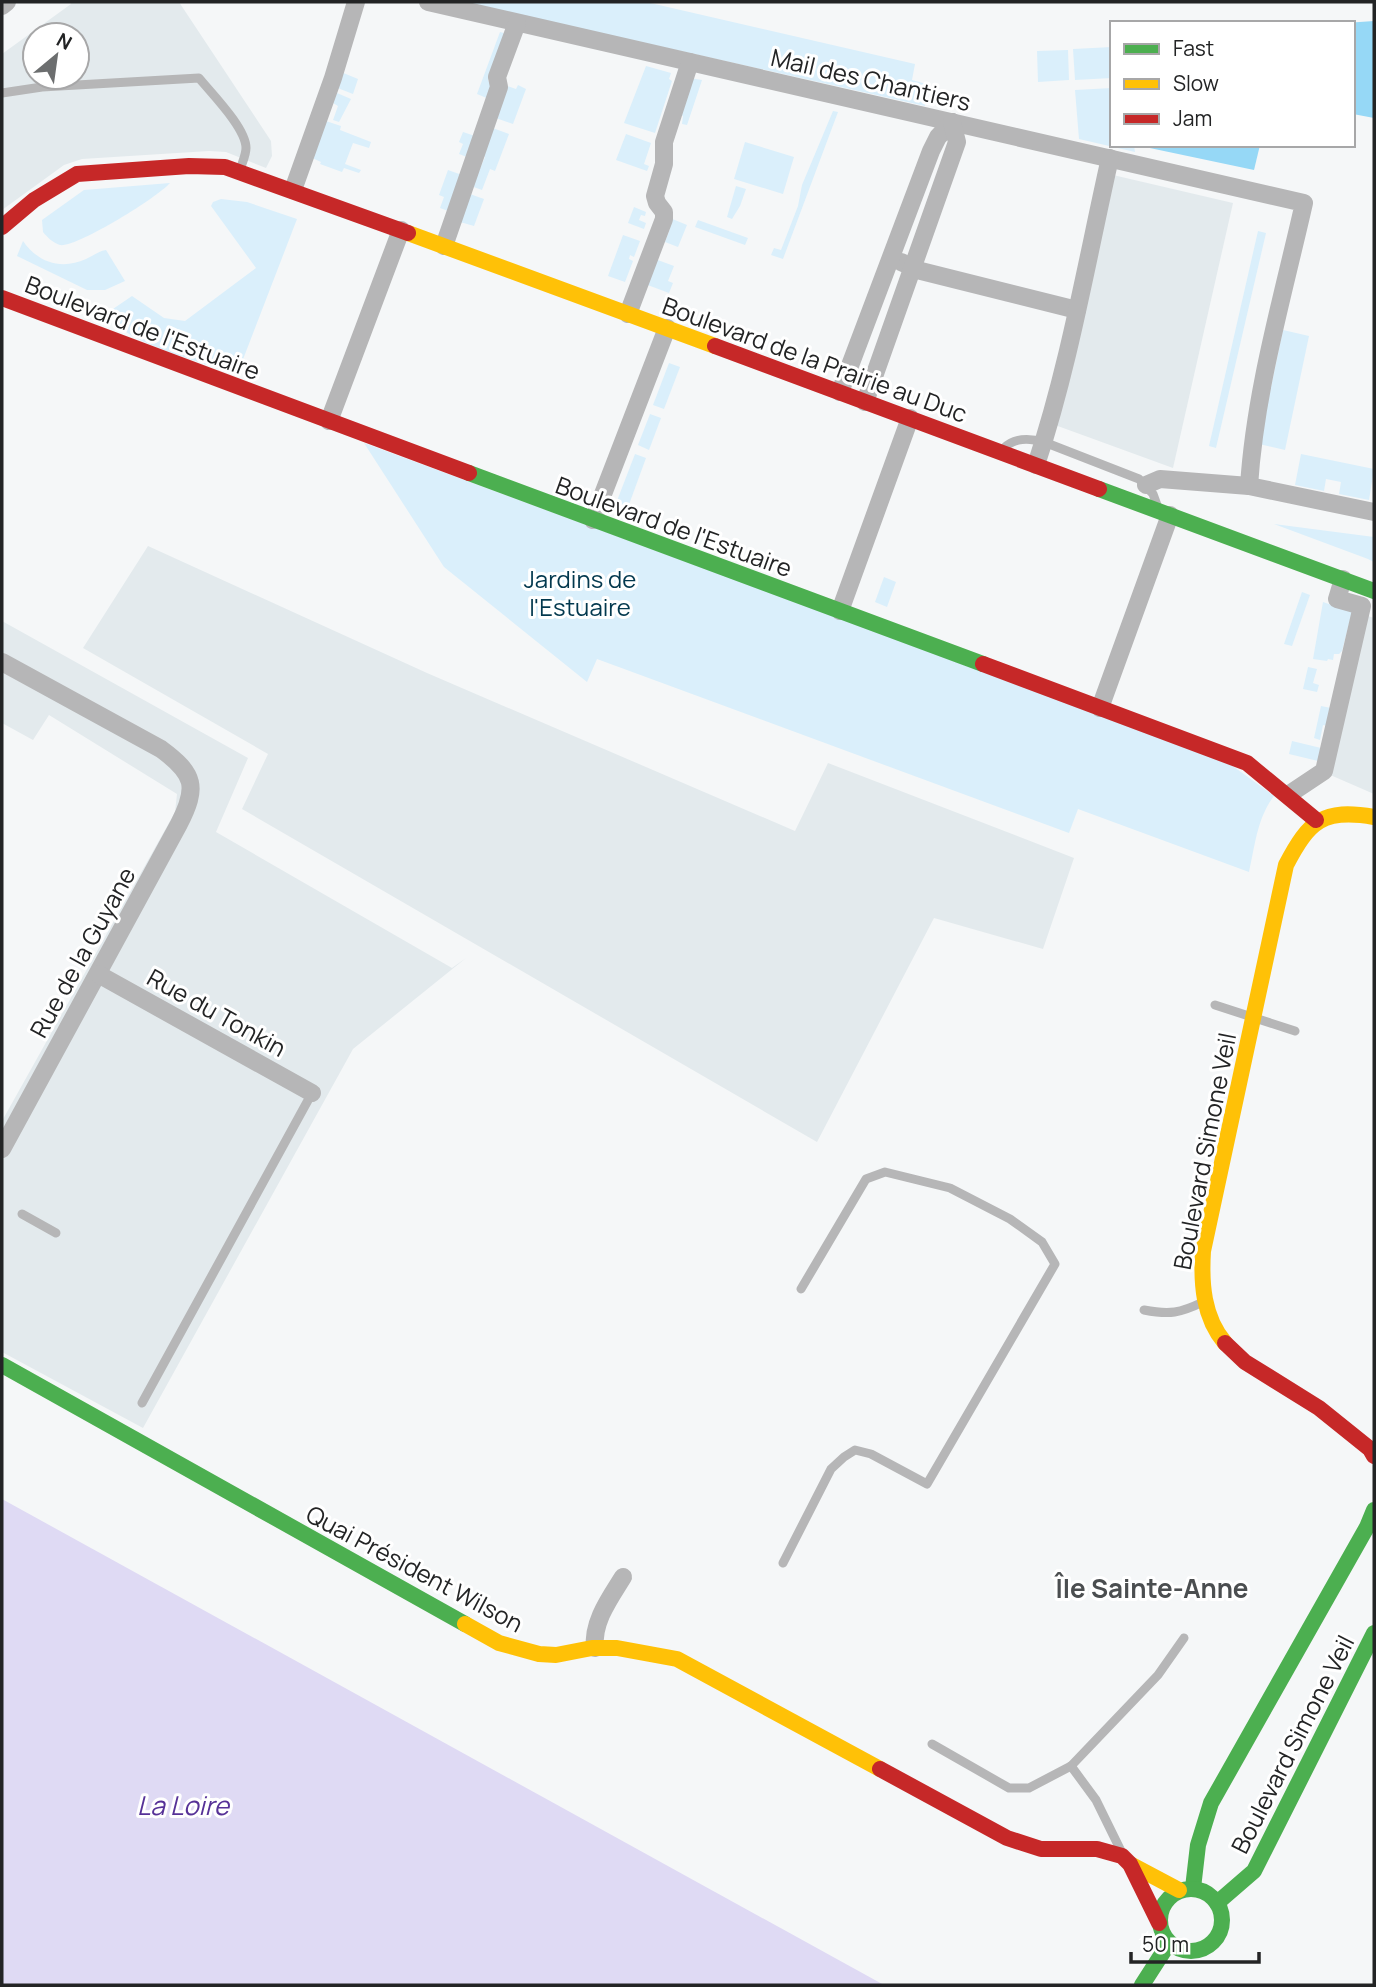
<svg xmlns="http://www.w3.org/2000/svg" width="1376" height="1987" viewBox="0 0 1376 1987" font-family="Manrope,sans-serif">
<rect width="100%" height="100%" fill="#f5f7f8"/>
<g fill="#e3eaed" fill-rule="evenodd">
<path d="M70,2H179L271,141L272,156L266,168L226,152L209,151L82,159L64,165L2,210V54L71,4ZM35,35H77V77H35Z"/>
<path d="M1113,175L1233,203L1173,468L1055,425Z"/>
<path d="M148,546L427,673L795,831L828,763L1074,858L1043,949L934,918L817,1142L242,809L268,754L83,648Z"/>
<path d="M1362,614L1374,618V794L1328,774Z"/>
<path d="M2,621L248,758L216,832L452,968L466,958L353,1049L143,1428L2,1352V1121L175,812L177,794L49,715L33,740L2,723Z"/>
</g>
<g fill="#daeffb">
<path d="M463,2H646L915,64L912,80L930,85L925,106Z"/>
<path d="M500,32L508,34L488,81L495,84L489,99L477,94Z"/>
<path d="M1112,47V78L1075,80L1073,49Z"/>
<path d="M1068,50L1069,80L1038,82L1037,51Z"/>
<path d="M646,66L671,73L669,79L672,81L655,133L624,123Z"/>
<path d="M341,72L358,79L353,94L335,87Z"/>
<path d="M690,78L702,80L687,125L682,124L683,116L679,114Z"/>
<path d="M504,85L516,89L518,85L526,89L513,124L493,117Z"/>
<path d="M1112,88V145H1134L1135,152L1079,139L1075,90Z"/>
<path d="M337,93L351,99L339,122L333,120L338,106L333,103Z"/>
<path d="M833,111L838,112L783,259L771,255L774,248L781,250L798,206L802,185Z"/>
<path d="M326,121L341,126L340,130L371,142L369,148L353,143L345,164L361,170L359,173L344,168L342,172L320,164L321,162L310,157Z"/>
<path d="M490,127L509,134L495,171L490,169L482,190L468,185L476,178L485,157L480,155Z"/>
<path d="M463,132L475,136L467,157L459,154L463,144L459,142Z"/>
<path d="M626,134L651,143L644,164L649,166L647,171L616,160Z"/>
<path d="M745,142L794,157L783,194L734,179Z"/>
<path d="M448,170L462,175L451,212L440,208L444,197L439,195Z"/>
<path d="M170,183C158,197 76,248 60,245C53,243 47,237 43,232L42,220L84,190Z"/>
<path d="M736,186L746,189L740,206L732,219L727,217Z"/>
<path d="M467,193L484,199L474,226L460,222Z"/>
<path d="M221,199L247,202L297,219L237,375C207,364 144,347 122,329C115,324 112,318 110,311L132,296L164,318L185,321L256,268L211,206L213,202Z"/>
<path d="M634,207L646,212L645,216L641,215L639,220L646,223L644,229L628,223Z"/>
<path d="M670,218L687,225L678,247L665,242L670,229L667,227Z"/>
<path d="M698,220L748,238L745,245L695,227Z"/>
<path d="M1258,231L1266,233L1216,448L1209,446Z"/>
<path d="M623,235L640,241L634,257L630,255L629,259L633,261L625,282L608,276Z"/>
<path d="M23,241C38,263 62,270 86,259C93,256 99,251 106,250L125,281L105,290H87L17,256Z"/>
<path d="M655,259L674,266L668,281L673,283L669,293L645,284Z"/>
<path d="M1283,330L1309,336L1285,450L1259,444Z"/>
<path d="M669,363L680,367L664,409L653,405Z"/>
<path d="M650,414L661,418L649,450L638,445Z"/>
<path d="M364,443L1223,759L1274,796C1257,818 1255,846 1249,872L1078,809L1069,833L597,659L587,682L444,567Z"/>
<path d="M635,454L646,458L627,510L615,506Z"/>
<path d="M1301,454L1374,469L1369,500L1339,494L1341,482L1326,479L1324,491L1295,485Z"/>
<path d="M1274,524L1374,537V562L1368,559Z"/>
<path d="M884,577L896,582L887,607L875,602Z"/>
<path d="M1302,592L1310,595L1292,646L1284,644Z"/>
<path d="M1323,602L1352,612L1342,651L1339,654H1334L1333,660L1328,659L1327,661L1313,659Z"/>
<path d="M1308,667L1317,669L1313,683L1319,685L1317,692L1303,689Z"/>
<path d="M1321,706L1336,709L1332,727L1323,725L1320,740L1314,738Z"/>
<path d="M1292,741L1321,748L1318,761L1289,754Z"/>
</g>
<g fill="#96d8f6">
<path d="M1374,21V118L1353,114V23H1345Z"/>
<path d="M1145,145H1260L1254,170L1145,147Z"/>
</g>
<path fill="#dfdaf4" d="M2,1499L884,1985H2Z"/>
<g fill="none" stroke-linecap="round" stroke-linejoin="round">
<g stroke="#b6b6b7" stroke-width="9">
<path d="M2,93L42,87L199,78C212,94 246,128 246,148C246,155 242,163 240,170"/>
<path d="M1003,449C1014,437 1029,438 1044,442L1139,479L1153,494L1157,505"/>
<path d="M1215,1005L1295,1031"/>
<path d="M22,1214L56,1233"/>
<path d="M1144,1310C1170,1315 1180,1313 1203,1302"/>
<path d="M142,1403L312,1093"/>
<path d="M783,1563L831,1469L844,1457L855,1450L871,1454L927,1484L1055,1264L1042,1242L1010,1219L950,1188L885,1172L866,1179L801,1289"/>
<path d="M932,1744L1009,1788H1029L1071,1766L1158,1675L1184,1638"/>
<path d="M1071,1766L1096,1800L1121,1851"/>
</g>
<g stroke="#b6b6b7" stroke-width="18">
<path d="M428,2L1304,203C1283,296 1255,391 1249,486"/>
<path d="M2,6L7,2"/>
<path d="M293,190L333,78L356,2"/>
<path d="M444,246L499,87L497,77L517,23"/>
<path d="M901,262L921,271L1077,310"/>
<path d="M628,314L664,219V212L657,203L655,196L664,164V142L690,62"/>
<path d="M840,392L931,151L938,137L952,122"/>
<path d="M865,402L957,142L952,122"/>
<path d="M329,421L401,230"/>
<path d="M1036,465C1069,366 1087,260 1110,158"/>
<path d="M1146,485L1160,479L1249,486L1374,512"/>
<path d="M593,520L667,328"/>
<path d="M840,611L910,418"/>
<path d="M2,662L161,749C195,774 198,787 179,824L2,1149"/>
<path d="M1100,708L1170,515"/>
<path d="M1288,795L1324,771L1362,606L1337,599L1343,579"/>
<path d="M98,974L312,1093"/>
<path d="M595,1648C592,1622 610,1598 623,1577"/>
</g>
<g stroke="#4caf50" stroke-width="16">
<path d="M469,473L983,664"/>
<path d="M1099,489L1374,591"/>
<path d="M2,1365L465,1624"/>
<path d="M1193,1888L1198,1845L1211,1803L1367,1527L1374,1510"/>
<circle cx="1191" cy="1920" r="31"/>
<path d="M1217,1903L1254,1871L1374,1633"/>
<path d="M1142,1985L1169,1943"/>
</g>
<g stroke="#ffc107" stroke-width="16">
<path d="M408,233L715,346"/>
<path d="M1225,1343C1203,1317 1201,1283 1203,1251L1286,865C1309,821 1323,808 1374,817"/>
<path d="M465,1624L499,1643L539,1654L556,1655L592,1648H617L677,1659L880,1769"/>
<path d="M1130,1864L1179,1890"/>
</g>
<g stroke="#c62828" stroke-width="16">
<path d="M2,227L34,200L77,174L189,166L225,167L408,233"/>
<path d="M2,298L469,473"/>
<path d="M715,346L1099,489"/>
<path d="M983,664L1247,763L1316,820"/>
<path d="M1225,1343L1245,1362L1319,1408L1370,1449L1374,1456"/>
<path d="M880,1769L1007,1838L1041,1849H1097L1122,1856L1130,1864L1159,1923"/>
</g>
</g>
<g text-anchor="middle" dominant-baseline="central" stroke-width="6" stroke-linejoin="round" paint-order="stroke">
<g font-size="24" fill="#232425" stroke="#fff">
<text transform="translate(871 79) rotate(13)">Mail des Chantiers</text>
<text transform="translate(143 327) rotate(21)">Boulevard de l'Estuaire</text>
<text transform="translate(815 359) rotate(20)">Boulevard de la Prairie au Duc</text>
<text transform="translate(674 526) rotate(20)">Boulevard de l'Estuaire</text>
<text transform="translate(82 952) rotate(-61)">Rue de la Guyane</text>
<text transform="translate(217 1012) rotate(29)">Rue du Tonkin</text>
<text transform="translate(1204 1151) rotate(-79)">Boulevard Simone Veil</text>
<text transform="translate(415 1568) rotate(28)">Quai Président Wilson</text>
<text transform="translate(1292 1744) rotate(-63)">Boulevard Simone Veil</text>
</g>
<g font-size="24" fill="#02384e" stroke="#fff">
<text x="580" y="578">Jardins de<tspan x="580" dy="28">l'Estuaire</tspan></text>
</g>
<g font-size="26" font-weight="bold" fill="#4b4e50" stroke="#fff">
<text x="1152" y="1588">Île Sainte-Anne</text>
</g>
<g font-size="26" font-style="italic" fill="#563197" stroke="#fff">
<text x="183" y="1805">La Loire</text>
</g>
</g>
<rect width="1376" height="1987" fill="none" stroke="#232425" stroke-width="7"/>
<rect x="1110" y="21" width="245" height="126" fill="#ffffff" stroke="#a7a7a8" stroke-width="2"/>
<rect x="1124" y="44" width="35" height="10" fill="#4caf50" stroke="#a7a7a8" stroke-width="2"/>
<text x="1173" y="56" font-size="21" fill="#232425">Fast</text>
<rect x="1124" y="79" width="35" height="10" fill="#ffc107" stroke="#a7a7a8" stroke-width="2"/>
<text x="1173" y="91" font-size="21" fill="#232425">Slow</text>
<rect x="1124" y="114" width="35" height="10" fill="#c62828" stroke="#a7a7a8" stroke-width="2"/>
<text x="1173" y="126" font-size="21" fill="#232425">Jam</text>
<g transform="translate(56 56) rotate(29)"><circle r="33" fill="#ffffff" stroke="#a7a7a8" stroke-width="2"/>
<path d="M0-5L12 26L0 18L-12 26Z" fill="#6c6e6f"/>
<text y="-10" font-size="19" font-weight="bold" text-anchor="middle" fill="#232425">N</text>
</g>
<path d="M1131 1952v10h128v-10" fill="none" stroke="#232425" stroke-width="3.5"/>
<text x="1142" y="1952" font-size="21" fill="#232425" stroke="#ffffff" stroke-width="5" paint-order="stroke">50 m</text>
</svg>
